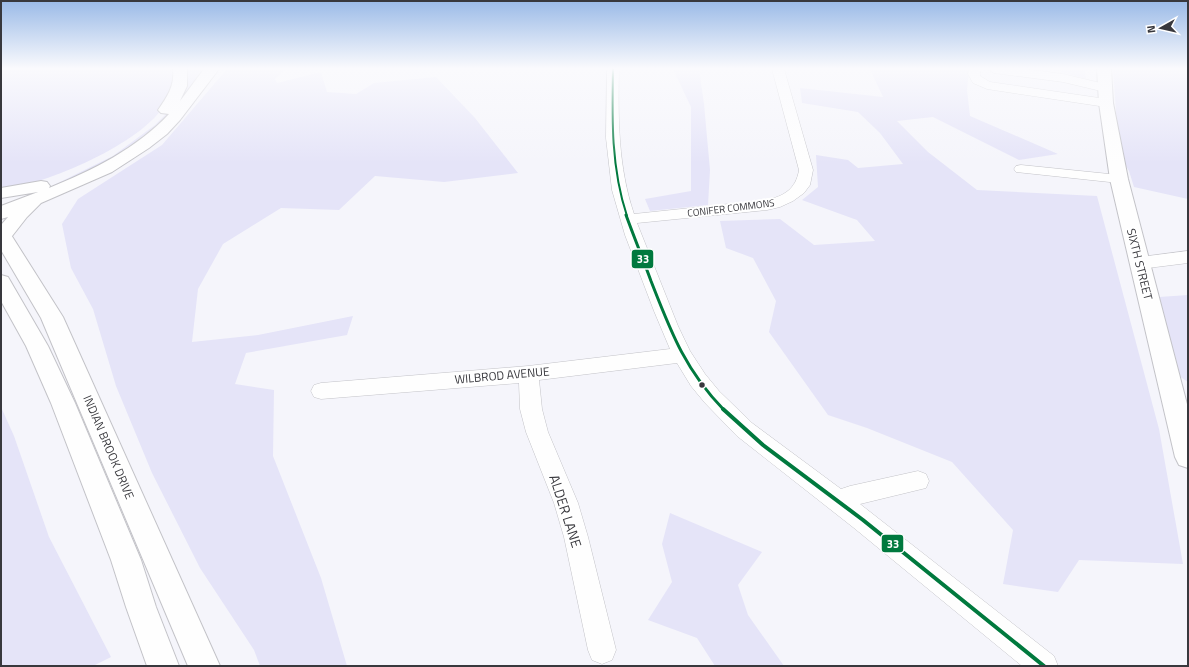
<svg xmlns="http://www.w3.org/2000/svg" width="1189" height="667" viewBox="0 0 1189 667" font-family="'Titillium Web',sans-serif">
<rect width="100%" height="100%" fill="#f5f5fb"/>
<g fill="#e5e4f8">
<path d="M1,69H174C176,77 173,82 170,89C169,94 167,99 165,104C142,144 46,184 1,190Z"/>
<path d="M183,69H207L157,128L109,162L55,186L54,185L113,156L155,125L169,111Z"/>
<path d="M227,69H286L275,79L277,83L321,72L327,92L356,94L374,83L436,77L475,118L518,173L444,182L375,176L339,210L281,208L223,244L198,289L192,342L258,335L353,316L347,335L246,353L235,384L274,390L273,456L321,578L347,666H260L254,650L200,568L152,473L116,386L93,309L71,268L62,224L78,199L162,145Z"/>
<path d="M673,69H699L704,104L710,170L708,205L650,211L645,199L691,191V107Z"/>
<path d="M870,69H969L967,90L970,116L1058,154L1019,160L933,117L897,121L928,152L977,190L1097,196L1159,429L1183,564L1079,560L1058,592L1003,584L1013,530L952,462L867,428L828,415L769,332L776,301L753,258L726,248L720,221L780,219L814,245L875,241L857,220L802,200L818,187L816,155L848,160L858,168L903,164L880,133L858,112L802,103L800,88L883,97Z"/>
<path d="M1052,69H1085L1086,79Z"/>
<path d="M1113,69H1188V199L1134,187L1129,171L1119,155Z"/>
<path d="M1188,295V382L1179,376L1159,297Z"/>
<path d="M1,407L14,436L49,537L111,657L93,666H1Z"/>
<path d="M670,513L762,552L738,585L748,615L784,666H715L697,638L648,620L672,582L662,544Z"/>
</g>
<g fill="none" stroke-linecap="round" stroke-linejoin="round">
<defs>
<g id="minor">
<path d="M607,69H619C618,118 618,167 634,214L767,200C784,196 796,189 799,170L772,69H784L813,170L810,185L804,193L793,201L780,207L767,210L637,223L678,326L690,351L705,374L719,391L752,423L841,489L850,486L918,471L926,474L929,481L926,488L860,504L1054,656L1058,666H1022L854,528L737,436L705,403L691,386L677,363L539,380L542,409L548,432L578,503L588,537L616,650L612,660L602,664L592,660L588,650L564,537L554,503L526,432L520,409L519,383L321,399L314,397L311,391L314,385L321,383L528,366L670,349L654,311L625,235L612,190L606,138Z"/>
<path d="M969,69H983L980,72V76L990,82L1106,99L1111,100L1112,103L1111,106L1106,107L987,89L973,83L968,74Z"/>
<path d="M988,69H1025L1063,74L1109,85L1111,88L1109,91L1105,92L1063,82L994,73Z"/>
<path d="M1021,165L1119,175L1124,176L1126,179L1124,182L1119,183L1016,172L1014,169L1016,166Z"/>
<path d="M1188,251V263L1140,269L1134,267L1131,263L1134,259L1140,257Z"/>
</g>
<g id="major">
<path d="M1097,69H1111L1113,103L1128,179L1188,408V468L1179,465L1175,457L1110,179L1099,103Z"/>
<path d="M1,228L8,230L63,317L220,666H188L41,318L1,250Z"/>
<path d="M1,275L8,277L48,346L75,403L141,560L156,607L179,666H147L126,607L111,560L51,403L26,346L1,301Z"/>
</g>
<path id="highway" d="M173,69H187V86L180,101L204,69H219L180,120L167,134L149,148L112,172L41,203L27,217L9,240L1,242V225L8,217L1,219V206L38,192L1,198V188L41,181L47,182L50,186L49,188C93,170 136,149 169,114L161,113L158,110C167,97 175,86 173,69Z"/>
</defs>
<use href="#minor" stroke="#c3c3c8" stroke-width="1"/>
<use href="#major" stroke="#c3c3c8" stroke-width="2"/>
<use href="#highway" stroke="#c3c3c8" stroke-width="2"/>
<use href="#minor" fill="#fefefe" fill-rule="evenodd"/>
<use href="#major" fill="#fefefe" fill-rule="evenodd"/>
<use href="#highway" fill="#fefefe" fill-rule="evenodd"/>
<defs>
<path id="bus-1-far2" d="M613,69C612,119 611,168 627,216"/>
<path id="bus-1-far1" d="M626,215C634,237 643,259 651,281C671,332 685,370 724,410"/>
<path id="bus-1" d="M723,409L763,445L863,520L1044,666"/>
</defs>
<use href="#bus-1-far2" stroke="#fff" stroke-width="4"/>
<use href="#bus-1-far1" stroke="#fff" stroke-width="6"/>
<use href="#bus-1" stroke="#fff" stroke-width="7"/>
<use href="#bus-1-far2" stroke="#00793e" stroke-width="2"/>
<use href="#bus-1-far1" stroke="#00793e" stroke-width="3"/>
<use href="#bus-1" stroke="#00793e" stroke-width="4"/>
</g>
<linearGradient id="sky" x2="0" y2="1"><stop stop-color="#9abae7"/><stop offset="0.42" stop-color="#fafafd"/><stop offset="1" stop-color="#fafafd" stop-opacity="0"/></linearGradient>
<rect width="1189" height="163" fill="url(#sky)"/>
<circle fill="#38383d" stroke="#fff" stroke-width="1.5" cx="702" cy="385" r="3.5"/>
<g text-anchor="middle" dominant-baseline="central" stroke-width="4" stroke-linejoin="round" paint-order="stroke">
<g font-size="10" fill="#38383d" stroke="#fff">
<text transform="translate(731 208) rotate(-7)">CONIFER COMMONS</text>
</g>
<g font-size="12" fill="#38383d" stroke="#fff">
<text transform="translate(1140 264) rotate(76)">SIXTH STREET</text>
<text transform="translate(502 375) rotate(-5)">WILBROD AVENUE</text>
<text transform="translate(109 447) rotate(67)">INDIAN BROOK DRIVE</text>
</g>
<g font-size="14" fill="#38383d" stroke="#fff">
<text transform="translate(566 511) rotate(72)">ALDER LANE</text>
</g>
</g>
<g stroke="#fff" stroke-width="1.5">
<rect x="631" y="249" width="23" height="20" rx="4" fill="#00793e"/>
<rect x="881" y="534" width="23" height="19" rx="4" fill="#00793e"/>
</g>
<g font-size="11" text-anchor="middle" font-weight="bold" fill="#fff">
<text x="643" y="263">33</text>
<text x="893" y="548">33</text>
</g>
<rect width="1189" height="667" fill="none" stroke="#38383d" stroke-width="4"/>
<g transform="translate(1161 28) rotate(262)" stroke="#ffffff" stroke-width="3" paint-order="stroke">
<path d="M0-3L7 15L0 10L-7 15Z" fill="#38383d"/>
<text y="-6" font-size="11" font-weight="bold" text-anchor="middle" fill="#38383d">N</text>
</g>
</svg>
